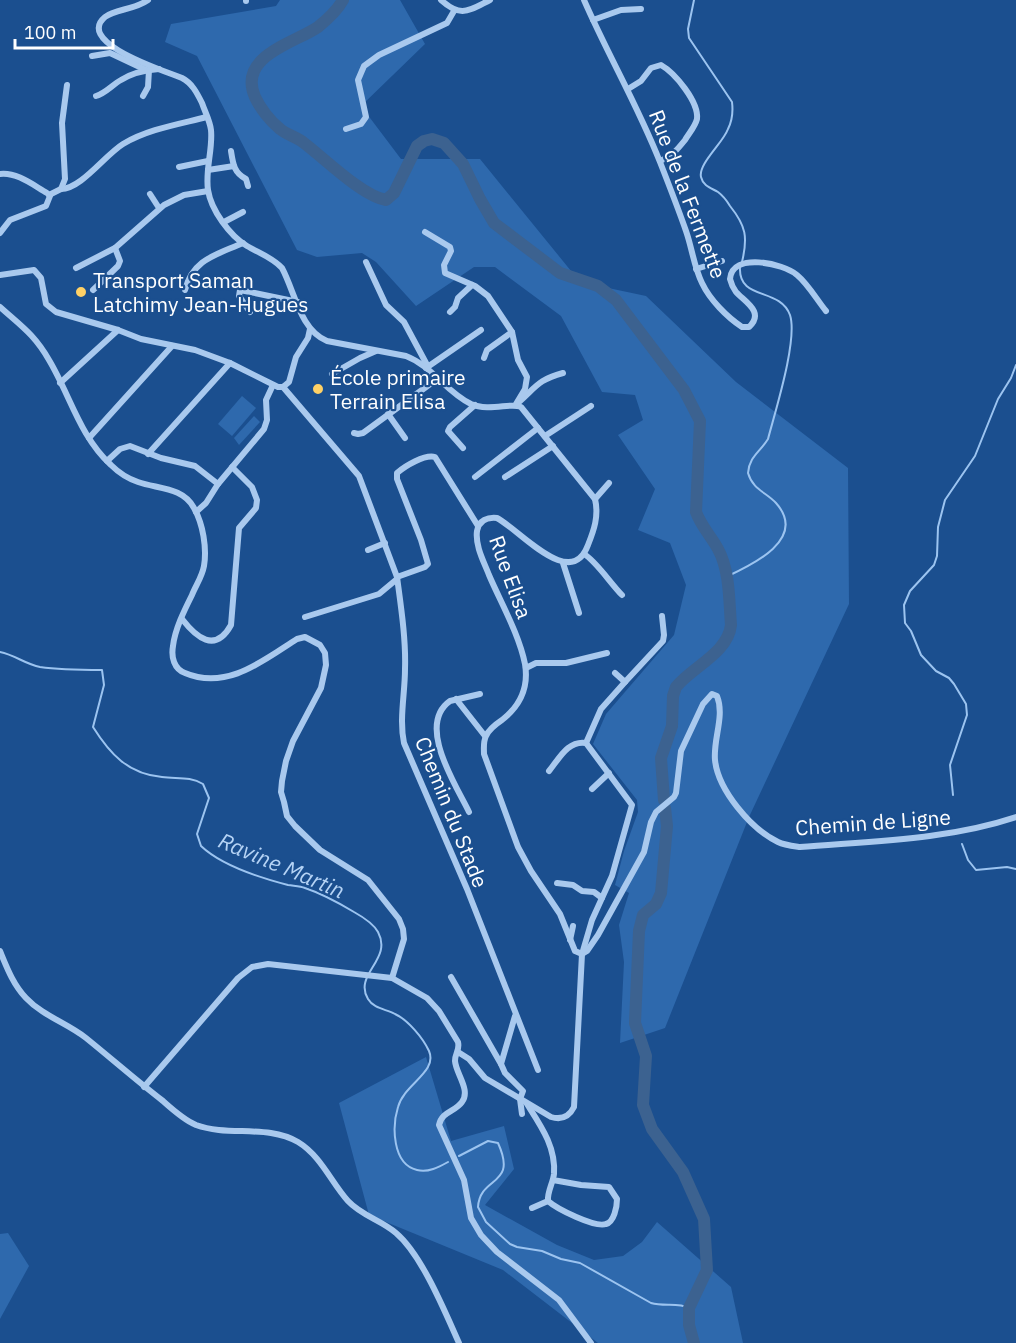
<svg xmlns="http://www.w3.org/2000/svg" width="1016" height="1343" viewBox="0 0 1016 1343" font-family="'IBM Plex Sans',sans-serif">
<rect width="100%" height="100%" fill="#1b4f8f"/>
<g fill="#2e69ad">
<path d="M280,0H400L425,44L361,106L401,159H480L580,282L646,296L736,382L848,468L849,604L749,817L665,1028L620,1043L624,962L619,925L629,893L615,885L624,851L638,812L637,800L593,744L606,714L674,635L686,585L670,543L638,530L655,489L618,435L643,420L635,395L602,392L561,316L495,267H474L416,306L376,262L362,253L317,257L297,250L197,56L165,42L171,24L276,6Z"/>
<path d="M242,396L256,408L232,436L218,424Z"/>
<path d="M254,416L260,422L239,445L234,438Z"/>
<path d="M426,1057L451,1141L504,1126L514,1169L485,1205L557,1245L594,1260L623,1256L642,1242L657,1222L731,1287L743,1343H598L503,1270L369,1215L339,1103Z"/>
<path d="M8,1233L29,1266L0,1319V1234Z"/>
</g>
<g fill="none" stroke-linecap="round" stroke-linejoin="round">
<g stroke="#9cc4f0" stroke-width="2">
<path d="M694,0L688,29L689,38L732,102C733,110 732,121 728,129C723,143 698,164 701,177C703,186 711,188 718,192C722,195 727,201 730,206C746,226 748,237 742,262"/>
<path d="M726,577C752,565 808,539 776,503C766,492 753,490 748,473C749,457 760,452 768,439C775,412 798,340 790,315C780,287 738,301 740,267"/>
<path d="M0,652C15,655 25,664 40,667C60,670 81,670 102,670L104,685L93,727C110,754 128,774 162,777C177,779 190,776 203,784L209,798L197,834L201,846C221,865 261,878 288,885C294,886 300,886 305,888C323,894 339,903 354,912C363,917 373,923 378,932C393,960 353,974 368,999C374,1009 386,1009 395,1014C408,1020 423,1038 429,1051C438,1072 404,1084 398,1107C392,1126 392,1164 417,1170C428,1173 439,1167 448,1162"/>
<path d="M953,795L950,765L967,715L966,704L954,684L949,678L936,671L921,655L911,631L905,623L904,605L910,591L934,565L937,556L938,527L945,500L975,456L998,399L1011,378L1016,365"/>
<path d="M962,844L968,860L976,870L1007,867L1016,869"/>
<path d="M459,1156L488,1141L498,1143C518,1187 480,1175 478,1207L486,1222L510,1244L517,1247L542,1251L561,1259L580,1263L651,1303C664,1307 678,1302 689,1308"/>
</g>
<g stroke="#3c6290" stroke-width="12">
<path d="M343,0C337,11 328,19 318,27C295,43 237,56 255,97C260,108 270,121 280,129C287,135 297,137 304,143C324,158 362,196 386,200L394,193L417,146L424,141L432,139L444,143L463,164L480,199L494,223L560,273L598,286L616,300L684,390L700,421L696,512C701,526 711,536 718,549C730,571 729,601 731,625C728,653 692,667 676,687L673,696L672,726L661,758L664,800"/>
<path d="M665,808L667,826L661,893L656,904L643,915L639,931L635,1023L646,1056L643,1105L652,1129L683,1172L704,1219L707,1270L689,1308V1325L694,1343"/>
</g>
<g stroke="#a9c9ee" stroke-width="6">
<path d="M148,0C134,10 115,9 105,17C74,43 168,72 182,78C192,83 197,93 202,103C205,112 210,121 211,130C213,149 205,170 208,190C211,210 230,236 247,246C259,253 273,258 282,268C295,292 300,330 327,341L406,356C432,366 446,392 471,404C489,412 512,402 521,407L595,499C599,516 594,530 588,545C571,591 521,531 497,518C488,517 479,520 477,531C475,546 484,562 489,575C501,603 519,634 525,664C529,688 520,706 502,720C496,724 489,729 486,736C483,742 484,748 484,754L518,847L531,871L560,914L575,951L582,954"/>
<path d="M441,0C461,18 468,11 490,0"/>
<path d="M584,0C608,55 638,106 660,162C669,185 678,208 686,231C692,248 694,267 702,283C710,300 727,317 742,327H749C765,312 745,302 736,292C733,288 731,283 730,279C732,252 783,263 797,275C808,284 817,300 826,311"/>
<path d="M246,1V0"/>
<path d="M593,20L621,10L641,9"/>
<path d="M92,56L110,53L146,70"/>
<path d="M628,89L641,81L651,68L661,65C675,73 699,102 697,119C695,127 689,133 685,140C677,150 672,156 660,161"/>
<path d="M96,96C106,93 112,85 121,80C132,73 146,70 159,69"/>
<path d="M143,96L148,87L149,70"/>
<path d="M346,129L361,124L366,117L358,80L364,66L379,55L447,23L454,11"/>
<path d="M231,151C233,164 234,173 246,179L248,186"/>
<path d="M179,167L208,161"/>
<path d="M208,170L234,166"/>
<path d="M0,174C17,172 33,185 47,193L50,196L46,206L10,220L0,233"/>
<path d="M61,189C81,189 105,155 123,144C148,129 180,124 207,117"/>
<path d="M150,194L159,208"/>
<path d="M49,195L61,189L65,179L62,123L67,85"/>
<path d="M224,222L243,212"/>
<path d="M425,232L450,247L451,251L444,265L445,273L475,286L488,296L512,332L518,360L527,377L525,389L516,404"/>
<path d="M366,262L386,305L404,322L426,363V368L481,330"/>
<path d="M76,268L115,248L164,205L184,195L208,191"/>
<path d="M696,269L722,261"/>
<path d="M0,275L34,270L41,278L46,304L56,312L118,330L141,339L195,350L230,363L278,387H283L289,382L296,357L308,338L310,329"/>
<path d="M93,290L118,266L120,261L115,248"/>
<path d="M185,290C193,259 216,255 243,243"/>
<path d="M0,307C21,326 34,334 49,360C70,395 80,437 111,465C118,472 129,479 138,482C158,489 183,487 194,508C203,524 207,548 204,566C202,577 196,585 192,595C184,611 175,629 173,646C171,657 174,669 185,673C227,691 264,660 297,639L305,637L320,645L325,653L326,665L321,688L293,741L286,761L282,781L281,792L284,802L287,816L295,826L320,850L368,880L399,919L403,929L404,939L392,978"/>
<path d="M250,312L239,296L240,290L298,302"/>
<path d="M450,312L455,307L458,298L472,285"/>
<path d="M484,358L487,350L512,332"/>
<path d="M332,374L360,358L376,351"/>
<path d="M60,383L118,330"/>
<path d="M283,387L359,476L397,577C401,607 406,639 405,669C405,694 399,719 404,743L467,889L538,1070"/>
<path d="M519,402C537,386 538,380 563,373"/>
<path d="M388,414L405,438"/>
<path d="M354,433L358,434L363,433L437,379"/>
<path d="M545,436L591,406"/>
<path d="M89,438L172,346"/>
<path d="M463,448L448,431L450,427L475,405"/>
<path d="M148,454L230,363"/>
<path d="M107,461L120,449L130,446L161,458L195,466L218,484"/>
<path d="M475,477L538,428"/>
<path d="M505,477L553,446"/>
<path d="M595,499L609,483"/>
<path d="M196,512L206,503L218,484L264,429L267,420L266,400L273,385"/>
<path d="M368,550L385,543"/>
<path d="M584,554C596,561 611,584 622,595"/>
<path d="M563,563L579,613"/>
<path d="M397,577L425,567L428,564L421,540L397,479V473C405,466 425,454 435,457L478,526"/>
<path d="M305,617L379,594L397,579"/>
<path d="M182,619C196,637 215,654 231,625L239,528L256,508L257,500L252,487L232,467"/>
<path d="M526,668L536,663H566L607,653"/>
<path d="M615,673L625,682L663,641L664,635L662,616"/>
<path d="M456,699L485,736"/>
<path d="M586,743L601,709L625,682"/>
<path d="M592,789L609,773"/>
<path d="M469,812C456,785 416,725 450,701L480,694"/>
<path d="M557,883L573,885L582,891L594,892L602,898"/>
<path d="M570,940L573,926"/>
<path d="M0,951C7,968 13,984 26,998C43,1016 67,1023 86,1038C112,1059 137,1081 163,1101C173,1110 184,1120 196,1125C229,1137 267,1124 298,1142C321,1156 331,1182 348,1201C362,1216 381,1220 396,1233C422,1255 445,1312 459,1343"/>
<path d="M582,954L587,951L598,935L644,852L651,822L656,812L674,797L676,793L681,751L703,704L712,694L717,696C725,716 713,739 715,760C718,790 751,829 778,842C784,845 793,846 800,847C872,841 947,840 1016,817"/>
<path d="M451,977L501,1064"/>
<path d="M515,1016L501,1064L505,1073L523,1091L520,1099L522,1114"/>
<path d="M458,1052L469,1059L485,1078L551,1117C561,1120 569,1117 574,1107L582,954L592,920L612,876L632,805L586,743C568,740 559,759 549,771"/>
<path d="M144,1087L238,978L252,967L268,964L392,978L427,998L439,1011L458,1042C460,1050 455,1053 455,1061C456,1074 471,1090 462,1102C455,1112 442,1111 439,1125L464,1180L471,1218L481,1235L497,1252L559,1300L591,1343"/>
<path d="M527,1104C541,1126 556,1147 554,1174C553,1183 547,1192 548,1201C557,1209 595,1228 606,1224C614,1222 617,1207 617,1199L609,1187L581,1185L553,1180"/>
<path d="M532,1208L548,1201"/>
</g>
</g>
<g fill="#ffd166" stroke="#1b4f8f" stroke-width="2">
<circle cx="81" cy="292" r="6"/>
<circle cx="318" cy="389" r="6"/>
</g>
<g text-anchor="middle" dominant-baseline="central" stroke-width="4.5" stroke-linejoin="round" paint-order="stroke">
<g font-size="21" fill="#fff" stroke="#1b4f8f">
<text transform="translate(688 194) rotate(69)">Rue de la Fermette</text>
<text transform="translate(511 577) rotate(70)">Rue Elisa</text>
<text transform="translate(452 812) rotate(68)">Chemin du Stade</text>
<text transform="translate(873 822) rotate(-4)">Chemin de Ligne</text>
</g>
<g font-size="21" fill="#fff" stroke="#1b4f8f" text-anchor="start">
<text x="93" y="280">Transport Saman<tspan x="93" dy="24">Latchimy Jean-Hugues</tspan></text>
<text x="330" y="377">École primaire<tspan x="330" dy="24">Terrain Elisa</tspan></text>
</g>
<g font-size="22" font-style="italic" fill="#b5d3f5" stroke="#1b4f8f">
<text transform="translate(282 865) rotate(23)">Ravine Martin</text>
</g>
</g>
<path d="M15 39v9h98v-9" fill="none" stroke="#ffffff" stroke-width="3"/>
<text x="24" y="39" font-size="18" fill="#ffffff" stroke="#1b4f8f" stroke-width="4.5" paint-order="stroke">100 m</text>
</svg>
